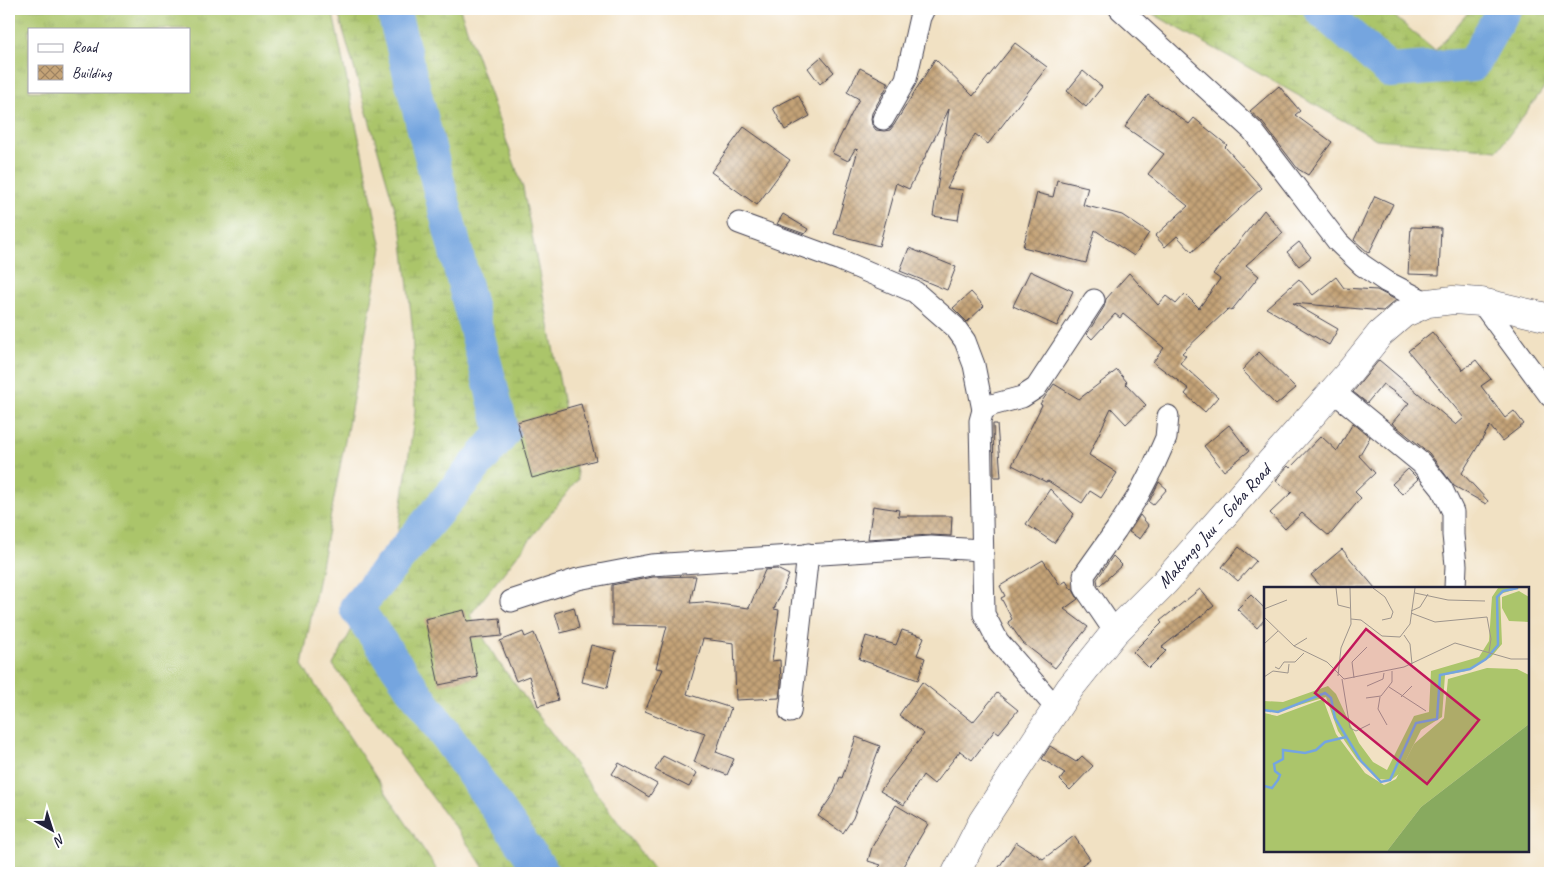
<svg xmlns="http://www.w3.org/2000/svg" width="1559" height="882" viewBox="0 0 1559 882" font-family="Caveat,sans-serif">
<defs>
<pattern id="grass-tufts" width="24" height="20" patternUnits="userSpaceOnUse" patternTransform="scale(1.25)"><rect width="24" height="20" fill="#abc56b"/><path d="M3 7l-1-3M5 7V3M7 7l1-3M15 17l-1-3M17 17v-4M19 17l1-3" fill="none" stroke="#93a95e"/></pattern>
<pattern id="wetland-marsh" width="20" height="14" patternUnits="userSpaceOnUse" patternTransform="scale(1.25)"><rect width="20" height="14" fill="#abc56b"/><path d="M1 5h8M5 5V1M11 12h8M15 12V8" fill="none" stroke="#93a95e"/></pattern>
<pattern id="building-cross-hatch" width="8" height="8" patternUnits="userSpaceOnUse" patternTransform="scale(1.25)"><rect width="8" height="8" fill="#c4a377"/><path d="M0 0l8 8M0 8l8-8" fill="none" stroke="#9f8463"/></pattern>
</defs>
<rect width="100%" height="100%" fill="#fff"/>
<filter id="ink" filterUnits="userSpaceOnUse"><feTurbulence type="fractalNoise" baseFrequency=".02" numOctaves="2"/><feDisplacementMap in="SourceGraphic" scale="10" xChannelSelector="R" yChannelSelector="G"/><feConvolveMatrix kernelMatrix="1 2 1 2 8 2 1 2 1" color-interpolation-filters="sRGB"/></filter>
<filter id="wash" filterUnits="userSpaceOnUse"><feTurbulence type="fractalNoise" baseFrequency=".0096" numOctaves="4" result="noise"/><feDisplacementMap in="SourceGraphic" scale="20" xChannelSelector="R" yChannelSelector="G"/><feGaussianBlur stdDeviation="1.12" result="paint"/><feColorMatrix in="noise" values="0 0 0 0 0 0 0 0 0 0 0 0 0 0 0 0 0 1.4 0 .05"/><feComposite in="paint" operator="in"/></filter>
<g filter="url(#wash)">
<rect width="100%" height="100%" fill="#f1e1c3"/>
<path fill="url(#grass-tufts)" stroke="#667453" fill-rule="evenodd" d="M9,9H332L382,248L302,665L439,873H9ZM29,29H189V91H29Z"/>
<g fill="url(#wetland-marsh)" stroke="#667453">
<path d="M337,9H460L523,188L578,479L470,615L497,660L656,873H487L475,854L333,665L396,546L415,411L412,324L402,233Z"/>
<path d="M1141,9H1386L1435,51L1471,9H1550V80L1498,150L1376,139L1153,14Z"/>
</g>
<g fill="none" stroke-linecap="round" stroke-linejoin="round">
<g stroke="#75a5df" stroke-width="34">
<path d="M393,9L503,433L356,608L543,873"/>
<path d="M1320,9L1390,71L1472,65L1504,9"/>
</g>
</g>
<g id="blocks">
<g fill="url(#building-cross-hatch)">
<path d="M1015,43L1047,67L988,144L975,134L947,188L963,190L958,220L933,216L949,109L909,189L896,183L879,246L834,234L858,150L855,149L848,161L832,153L859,99L847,92L860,68L889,83L872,113L871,119L872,125L876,130L884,131L890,130L894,125L935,59L973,96Z"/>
<path d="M821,57L834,72L820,84L808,68Z"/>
<path d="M1083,71L1102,87L1086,107L1067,91Z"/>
<path d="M1279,86L1300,111L1295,115L1332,142L1308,175L1298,169L1262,122L1250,111Z"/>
<path d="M798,95L810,116L785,130L773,108Z"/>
<path d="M1148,95L1189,124L1194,118L1227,145L1225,147L1262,188L1192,252L1177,236L1165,247L1155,236L1188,206L1148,174L1164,154L1125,127Z"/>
<path d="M744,127L790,160L757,205L711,172Z"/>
<path d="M1057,180L1088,187L1083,205L1122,215L1149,233L1134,256L1095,230L1086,263L1023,247L1037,193L1053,197Z"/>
<path d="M1375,196L1393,204L1369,253L1354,240Z"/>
<path d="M1264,210L1283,233L1246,265L1259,276L1231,311L1228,309L1182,353L1186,356L1180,363L1218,397L1205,412L1185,394L1189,389L1153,362L1164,348L1123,314L1120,318L1115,314L1092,339L1087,334L1104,307L1106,299L1129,273L1158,305L1166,296L1176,304L1185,294L1199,308L1220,279L1213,274Z"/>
<path d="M783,214L808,229L805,234L777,224Z"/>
<path d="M1411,227L1441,228L1439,275L1408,274Z"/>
<path d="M1299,242L1311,257L1299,266L1287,252Z"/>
<path d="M909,248L956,267L947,290L900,271Z"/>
<path d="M1030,271L1073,291L1057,326L1013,306Z"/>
<path d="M1336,277L1344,288L1377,290L1396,300L1383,311L1293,303L1338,329L1329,345L1266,308L1299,279L1313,295Z"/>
<path d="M971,292L984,306L967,322L953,308Z"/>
<path d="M1432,332L1463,370L1476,360L1491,379L1481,386L1505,418L1514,411L1524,424L1502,441L1490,426L1462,473L1488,501L1486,504L1454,486L1429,453L1392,423L1409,403L1383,384L1367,403L1353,392L1379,360L1456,425L1464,418L1408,351Z"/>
<path d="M1259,352L1296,388L1276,405L1242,370Z"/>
<path d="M1117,370L1127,382L1125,383L1146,405L1126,424L1111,408L1089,455L1117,473L1101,498L1090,491L1082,503L1048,481L1046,482L1012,465L1042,405L1040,404L1054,384L1079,399Z"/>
<path d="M581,404L596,460L532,478L517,422Z"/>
<path d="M1353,423L1370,437L1359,456L1375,473L1355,492L1361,498L1329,536L1302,513L1285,529L1270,513L1292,492L1276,481L1279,476L1288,466L1290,468L1321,436L1337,451Z"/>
<path d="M993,424H997L1001,477H994Z"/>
<path d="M1229,425L1249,451L1224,471L1204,446Z"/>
<path d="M1408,469L1418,479L1402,494L1392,484Z"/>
<path d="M1159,482L1167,489L1153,505L1149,502Z"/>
<path d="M1050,489L1074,514L1054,543L1026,524Z"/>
<path d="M873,506L899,510L898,516H952L951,536L930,535L868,539Z"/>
<path d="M1140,515L1149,526L1140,539L1129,532Z"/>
<path d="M1239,547L1256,561L1238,581L1222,567Z"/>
<path d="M1342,549L1375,588H1322L1311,575Z"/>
<path d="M1113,556L1122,565L1100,585H1098L1097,579Z"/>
<path d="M1043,560L1060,585L1066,581L1071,589L1072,588L1078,599L1064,609L1088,627L1055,668L1023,643L1008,622L1012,619L1001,598L1005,596L1000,586Z"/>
<path d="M777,569L789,575L774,609L779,610L772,661L780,660L781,684L779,698L736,700L734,643L703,639L687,694L731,708L716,752L734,759L727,775L694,762L705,733L669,721L645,711L663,669L656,668L667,626L612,625V585L653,577L696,576L690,603L703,602L749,608L765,570Z"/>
<path d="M1200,589L1214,606L1162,647L1166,651L1149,668L1133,652L1162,623L1160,621Z"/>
<path d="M1251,595L1265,609V619L1257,628L1237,609Z"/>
<path d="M574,607L579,628L561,633L555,613Z"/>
<path d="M464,610L467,621L500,618L502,636L470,639L478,677L439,685L425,619Z"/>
<path d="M902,630L924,637L917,655L925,658L918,680L859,659L866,636L896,645Z"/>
<path d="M523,632L525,637L534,633L551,676L558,700L538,706L529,676L516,681L500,641Z"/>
<path d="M591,645L616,651L607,688L582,682Z"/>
<path d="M922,682L973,722L997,693L1018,710L999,733L995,730L972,760L960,751L934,784L923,775L904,805L880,791L924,734L899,715Z"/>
<path d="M856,737L880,746L853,818L843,833L818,816L834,793L840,777L842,778Z"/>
<path d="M1050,746L1076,762L1082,756L1093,766L1070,790L1060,780L1065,773L1042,759Z"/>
<path d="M663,756L697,773L689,787L655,770Z"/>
<path d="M619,763L657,784L649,797L612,774Z"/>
<path d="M896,805L928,824L899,873H873L881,865L868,861L872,847Z"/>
<path d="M1074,836L1090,859L1071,873H995L1016,842L1043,859Z"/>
</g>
</g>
</g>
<g filter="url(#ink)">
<use href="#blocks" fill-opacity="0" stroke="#413f4f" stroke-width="1"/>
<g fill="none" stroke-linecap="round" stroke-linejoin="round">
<defs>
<g id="minor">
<path d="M1120,9L1252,130L1338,242L1362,265L1387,282L1428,303"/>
<path d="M883,119L906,79L920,17L924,9"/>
<path d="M739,223L840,260L915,292L955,327L965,341L974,365L983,410"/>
<path d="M1481,302L1550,396"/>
<path d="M1333,391L1421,463L1442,489L1453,512V535L1456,565L1455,588"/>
<path d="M511,601L578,579L651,565L931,547L982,550"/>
<path d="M1115,632L1085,588L1084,575L1116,530L1138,496L1154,465L1166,438L1168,416"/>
<path d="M1056,708L998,641L984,614L980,421L983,410L992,405L1022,397L1036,388L1094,300"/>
<path d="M790,712L808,554"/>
</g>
<path id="tertiary" d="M956,873L982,822L1070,688L1115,632L1165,582L1348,374L1380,334L1403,314L1428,303L1453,300L1481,302L1550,318"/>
</defs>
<use href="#minor" stroke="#413f4f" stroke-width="23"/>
<use href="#tertiary" stroke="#413f4f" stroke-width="29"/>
<use href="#minor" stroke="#fff" stroke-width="21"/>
<use href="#tertiary" stroke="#fff" stroke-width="28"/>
</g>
</g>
<g text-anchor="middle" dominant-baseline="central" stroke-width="4" stroke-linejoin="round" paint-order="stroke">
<g font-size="18" fill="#22223b" stroke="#fff">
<text transform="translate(1214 526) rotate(-48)">Makongo Juu – Goba Road</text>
</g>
</g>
<g transform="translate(1264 587)">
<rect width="265" height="265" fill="#f1e1c3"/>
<path d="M223,81L253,82L265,88V137L157,220L123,264H0V126L13,129L59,112L72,147L101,186L120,198L132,192L150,157L180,131L184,92Z" fill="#abc56b"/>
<path d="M265,137V264H123L157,220Z" fill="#88aa5f"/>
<path d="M234,1H256L236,7L238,57L227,70L202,84L181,88L178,130L157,143L135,187L127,193L114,192L93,172L74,144L62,110L12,125L0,124V114L19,115L64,99L72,107L95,156L109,175L123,183L150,129L165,125L167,84L215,70L225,54L228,10Z" fill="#abc56b"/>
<path d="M255,4L265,10V35L245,34L238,21V10Z" fill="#abc56b"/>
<path fill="none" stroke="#75a5df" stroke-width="2.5" d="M0,123L14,125L61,106L67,111L71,131L97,174L117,195L126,193L152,136L173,132L176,88L206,82L222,72L234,58L233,10L239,4L254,1M0,199L8,201L14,193L16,188L11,184L10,177L19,172V163L41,166L52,163L61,155L82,150"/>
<path fill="none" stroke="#9e958d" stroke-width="1" d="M72,1L74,18L86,21M109,1L121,10L129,25L127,31L118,33M151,6L184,13L221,14M0,22L23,13M147,24L156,20L164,7M147,26L171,35L223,30L227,52L225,65M0,30L30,59L63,75L80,92L140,80L191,56L247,72H265M87,32L97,33L118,49L136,50L146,37L151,1M140,48L146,57L148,77M0,57L14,44M30,59L43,51M11,80L15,82L20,75H31L40,66M74,89L77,61L87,37L86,1M0,90L9,84L24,86L25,77M90,91L88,75L103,60M78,92L86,141L92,144L106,137M103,99L119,92L120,86M125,100L162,124M116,110L114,122L123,138M137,110L148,99M102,111L117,109L128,95V84"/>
<path fill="#c2185b" fill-opacity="0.15" stroke="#c2185b" stroke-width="2.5" d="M102,42L215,133L163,197L51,106Z"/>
<rect width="265" height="265" fill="none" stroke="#22223b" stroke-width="2.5"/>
</g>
<rect width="1559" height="882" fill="none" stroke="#fff" stroke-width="30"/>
<rect x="28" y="28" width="162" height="65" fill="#ffffff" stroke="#a7a7b1"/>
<rect x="38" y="44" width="25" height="8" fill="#ffffff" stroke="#a7a7b1"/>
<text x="72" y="52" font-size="15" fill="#22223b">Road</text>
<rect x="38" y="65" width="25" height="15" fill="url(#building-cross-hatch)" stroke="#a7a7b1"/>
<text x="72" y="78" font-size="15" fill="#22223b">Building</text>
<g transform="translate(52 830) rotate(141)" stroke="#ffffff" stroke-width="4" paint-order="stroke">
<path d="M0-4L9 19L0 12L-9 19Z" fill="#22223b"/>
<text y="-8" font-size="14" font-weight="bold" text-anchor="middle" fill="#22223b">N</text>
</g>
</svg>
